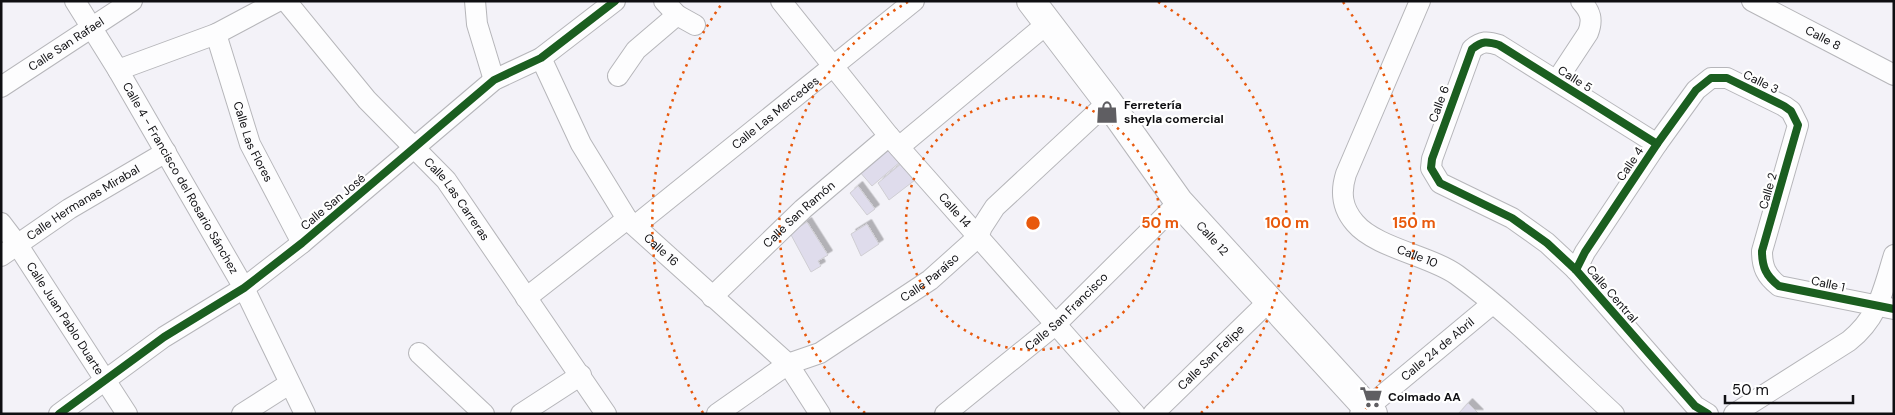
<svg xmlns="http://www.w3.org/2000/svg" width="1895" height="415" viewBox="0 0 1895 415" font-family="'DM Sans',sans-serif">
<defs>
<filter id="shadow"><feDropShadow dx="4.5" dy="-4.5" stdDeviation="0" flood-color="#0004"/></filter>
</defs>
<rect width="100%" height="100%" fill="#f3f2f8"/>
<g fill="#dfdcec" stroke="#cfced3" filter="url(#shadow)">
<path d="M887,147L900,162L872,186L859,171Z"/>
<path d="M902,163L915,180L889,200L878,183Z"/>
<path d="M858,186L875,209L867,215L850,193Z"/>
<path d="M807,222L828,255L818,261L821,266L811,272L790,233Z"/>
<path d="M867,224L879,244L861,256L851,234Z"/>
<path d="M1468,403L1479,414H1458Z"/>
</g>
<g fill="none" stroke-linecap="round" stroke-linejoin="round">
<defs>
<g id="street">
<path id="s1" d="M75,1L118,70L244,288L305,414"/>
<path id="s2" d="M286,1L367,100L446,180L606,414"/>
<path d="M475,1L477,24L494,80"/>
<path d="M664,1L677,15L695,25"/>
<path id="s3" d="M781,1L889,136L1135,414"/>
<path id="s4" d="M1420,1L1346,174C1340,193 1342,208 1355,223C1376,248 1431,256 1457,275C1512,315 1564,368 1614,414"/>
<path id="s5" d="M1752,1L1894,75"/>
<path id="s6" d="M216,34L250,144L302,243"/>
<path id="s7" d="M541,58L581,144L627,219L788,364L820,414"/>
<path d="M118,70L216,34L278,1"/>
<path d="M618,76L636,50L677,15"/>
<path d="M1557,80L1588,33C1593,20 1591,12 1581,1"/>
<path id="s8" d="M1,87L132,1"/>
<path d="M1657,144L1499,45C1487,41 1482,41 1472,49L1432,159L1431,168L1440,183L1512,218L1547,243L1576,270L1695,406L1708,414"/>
<path d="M899,147L1048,23"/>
<path id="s9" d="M1,223L17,244L127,414"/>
<path id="s10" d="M636,225L914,1"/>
<path id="s11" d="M1,256L69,209L166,152"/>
<path d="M1576,270L1585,252L1657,144L1696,90L1711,78H1727L1784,106L1791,111L1798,125L1762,251C1762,267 1766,276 1779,286L1894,309"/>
<path id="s12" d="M712,297L803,209L889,136"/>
<path d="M526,298L627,219"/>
<path d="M419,353L484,414"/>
<path d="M59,414L164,337L244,288L302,243L494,80L541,58L615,1"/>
<path d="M242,414L289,384"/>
<path d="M521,414L581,375"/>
<path id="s13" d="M717,414L788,364L820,353L930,280L978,237L982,227L995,207L1108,102"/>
<path id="s14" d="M945,414L1055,325L1179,202"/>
<path id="s15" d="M1153,414L1269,301"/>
<path id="s16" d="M1360,414L1492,304"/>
<path d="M1734,414L1849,341C1879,317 1883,290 1894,255"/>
</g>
<g id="secondary">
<path id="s17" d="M1031,1L1108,102L1179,202L1373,414"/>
</g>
</defs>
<use href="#street" stroke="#b6b6ba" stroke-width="22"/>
<use href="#secondary" stroke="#b6b6ba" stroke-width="30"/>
<use href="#street" stroke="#fdfdfe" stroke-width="20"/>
<use href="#secondary" stroke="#fdfdfe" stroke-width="28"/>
<defs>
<g id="cycleway">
<path d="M1657,144L1499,45C1487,41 1482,41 1472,49L1432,159L1431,168L1440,183L1512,218L1547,243L1576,270L1695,406L1708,414"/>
<path d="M1576,270L1585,252L1657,144L1696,90L1711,78H1727L1784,106L1791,111L1798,125L1762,251C1762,267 1766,276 1779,286L1894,309"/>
<path d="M59,414L164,337L244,288L302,243L494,80L541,58L615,1"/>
</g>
</defs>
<use href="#cycleway" stroke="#fff" stroke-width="11"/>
<use href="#cycleway" stroke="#1b5e20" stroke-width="8"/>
</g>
<g fill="none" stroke="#e8590c" stroke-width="2.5" stroke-dasharray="2.5 5">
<circle cx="1033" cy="223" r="127"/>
<path d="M865 413A254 254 0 0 1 908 2M1158 2A254 254 0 0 1 1201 413"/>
<path d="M703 413A381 381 0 0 1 723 2M1343 2A381 381 0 0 1 1363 414"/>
</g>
<defs>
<symbol id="shop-bare" viewBox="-9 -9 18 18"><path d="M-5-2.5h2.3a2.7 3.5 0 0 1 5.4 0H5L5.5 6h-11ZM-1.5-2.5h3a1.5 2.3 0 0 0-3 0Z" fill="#5f5e62" stroke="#fff" stroke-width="2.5" paint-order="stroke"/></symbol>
<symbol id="supermarket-bare" viewBox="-9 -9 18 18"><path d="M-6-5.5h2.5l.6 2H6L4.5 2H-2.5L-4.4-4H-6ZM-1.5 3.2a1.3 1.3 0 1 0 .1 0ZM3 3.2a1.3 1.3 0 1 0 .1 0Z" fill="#5f5e62" stroke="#fff" stroke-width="2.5" paint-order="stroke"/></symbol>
</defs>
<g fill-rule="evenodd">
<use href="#shop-bare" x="1091" y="96" width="32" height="32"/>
<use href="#supermarket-bare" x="1355" y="381" width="32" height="32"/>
</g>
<g text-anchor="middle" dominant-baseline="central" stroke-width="4.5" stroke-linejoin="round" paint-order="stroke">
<g font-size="12" fill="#0f0f12" stroke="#fff">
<text stroke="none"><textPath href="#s5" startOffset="80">Calle 8</textPath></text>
<text stroke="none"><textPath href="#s8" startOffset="78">Calle San Rafael</textPath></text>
<text transform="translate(1575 79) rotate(32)">Calle 5</text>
<text transform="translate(1761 82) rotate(26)">Calle 3</text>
<text transform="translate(1439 104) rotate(-70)">Calle 6</text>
<text stroke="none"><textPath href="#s10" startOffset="179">Calle Las Mercedes</textPath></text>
<text stroke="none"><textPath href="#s6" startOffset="114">Calle Las Flores</textPath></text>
<text transform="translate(1630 164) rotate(-56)">Calle 4</text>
<text stroke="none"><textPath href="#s1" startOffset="206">Calle 4 - Francisco del Rosario Sánchez</textPath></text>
<text transform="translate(1768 191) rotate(-74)">Calle 2</text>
<text stroke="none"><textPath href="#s2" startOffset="262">Calle Las Carreras</textPath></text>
<text transform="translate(333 202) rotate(-40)">Calle San José</text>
<text stroke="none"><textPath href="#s11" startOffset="98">Calle Hermanas Mirabal</textPath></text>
<text stroke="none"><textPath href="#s3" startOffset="272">Calle 14</textPath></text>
<text stroke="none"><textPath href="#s12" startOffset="120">Calle San Ramón</textPath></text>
<text stroke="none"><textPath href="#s17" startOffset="299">Calle 12</textPath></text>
<text stroke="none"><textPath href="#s7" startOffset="229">Calle 16</textPath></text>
<text stroke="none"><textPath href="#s4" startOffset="312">Calle 10</textPath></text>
<text stroke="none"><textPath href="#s13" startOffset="254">Calle Paraíso</textPath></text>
<text transform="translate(1828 284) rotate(12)">Calle 1</text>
<text transform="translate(1612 294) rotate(49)">Calle Central</text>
<text stroke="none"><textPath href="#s14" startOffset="159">Calle San Francisco</textPath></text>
<text stroke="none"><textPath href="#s9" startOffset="115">Calle Juan Pablo Duarte</textPath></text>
<text stroke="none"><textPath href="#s16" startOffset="101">Calle 24 de Abril</textPath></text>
<text stroke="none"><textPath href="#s15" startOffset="81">Calle San Felipe</textPath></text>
</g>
<g font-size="12" font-weight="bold" fill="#0f0f12" stroke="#fff" text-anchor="start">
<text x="1124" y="105">Ferretería<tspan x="1124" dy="14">sheyla comercial</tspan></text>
<text x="1388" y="397">Colmado AA</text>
</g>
</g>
<circle cx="1033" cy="223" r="8" fill="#e8590c" stroke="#fff" stroke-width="2.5"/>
<g font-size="15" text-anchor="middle" font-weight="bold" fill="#e8590c" stroke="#fff" stroke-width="4.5" stroke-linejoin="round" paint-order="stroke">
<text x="1160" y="228">50 m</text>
<text x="1287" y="228">100 m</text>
<text x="1414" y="228">150 m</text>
</g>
<rect width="1895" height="415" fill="none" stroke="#0f0f12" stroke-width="5"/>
<path d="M1725 395v8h128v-8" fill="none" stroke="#0f0f12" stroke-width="2.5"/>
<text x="1732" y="395" font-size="15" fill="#0f0f12" stroke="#ffffff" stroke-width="4" paint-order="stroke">50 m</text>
</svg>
